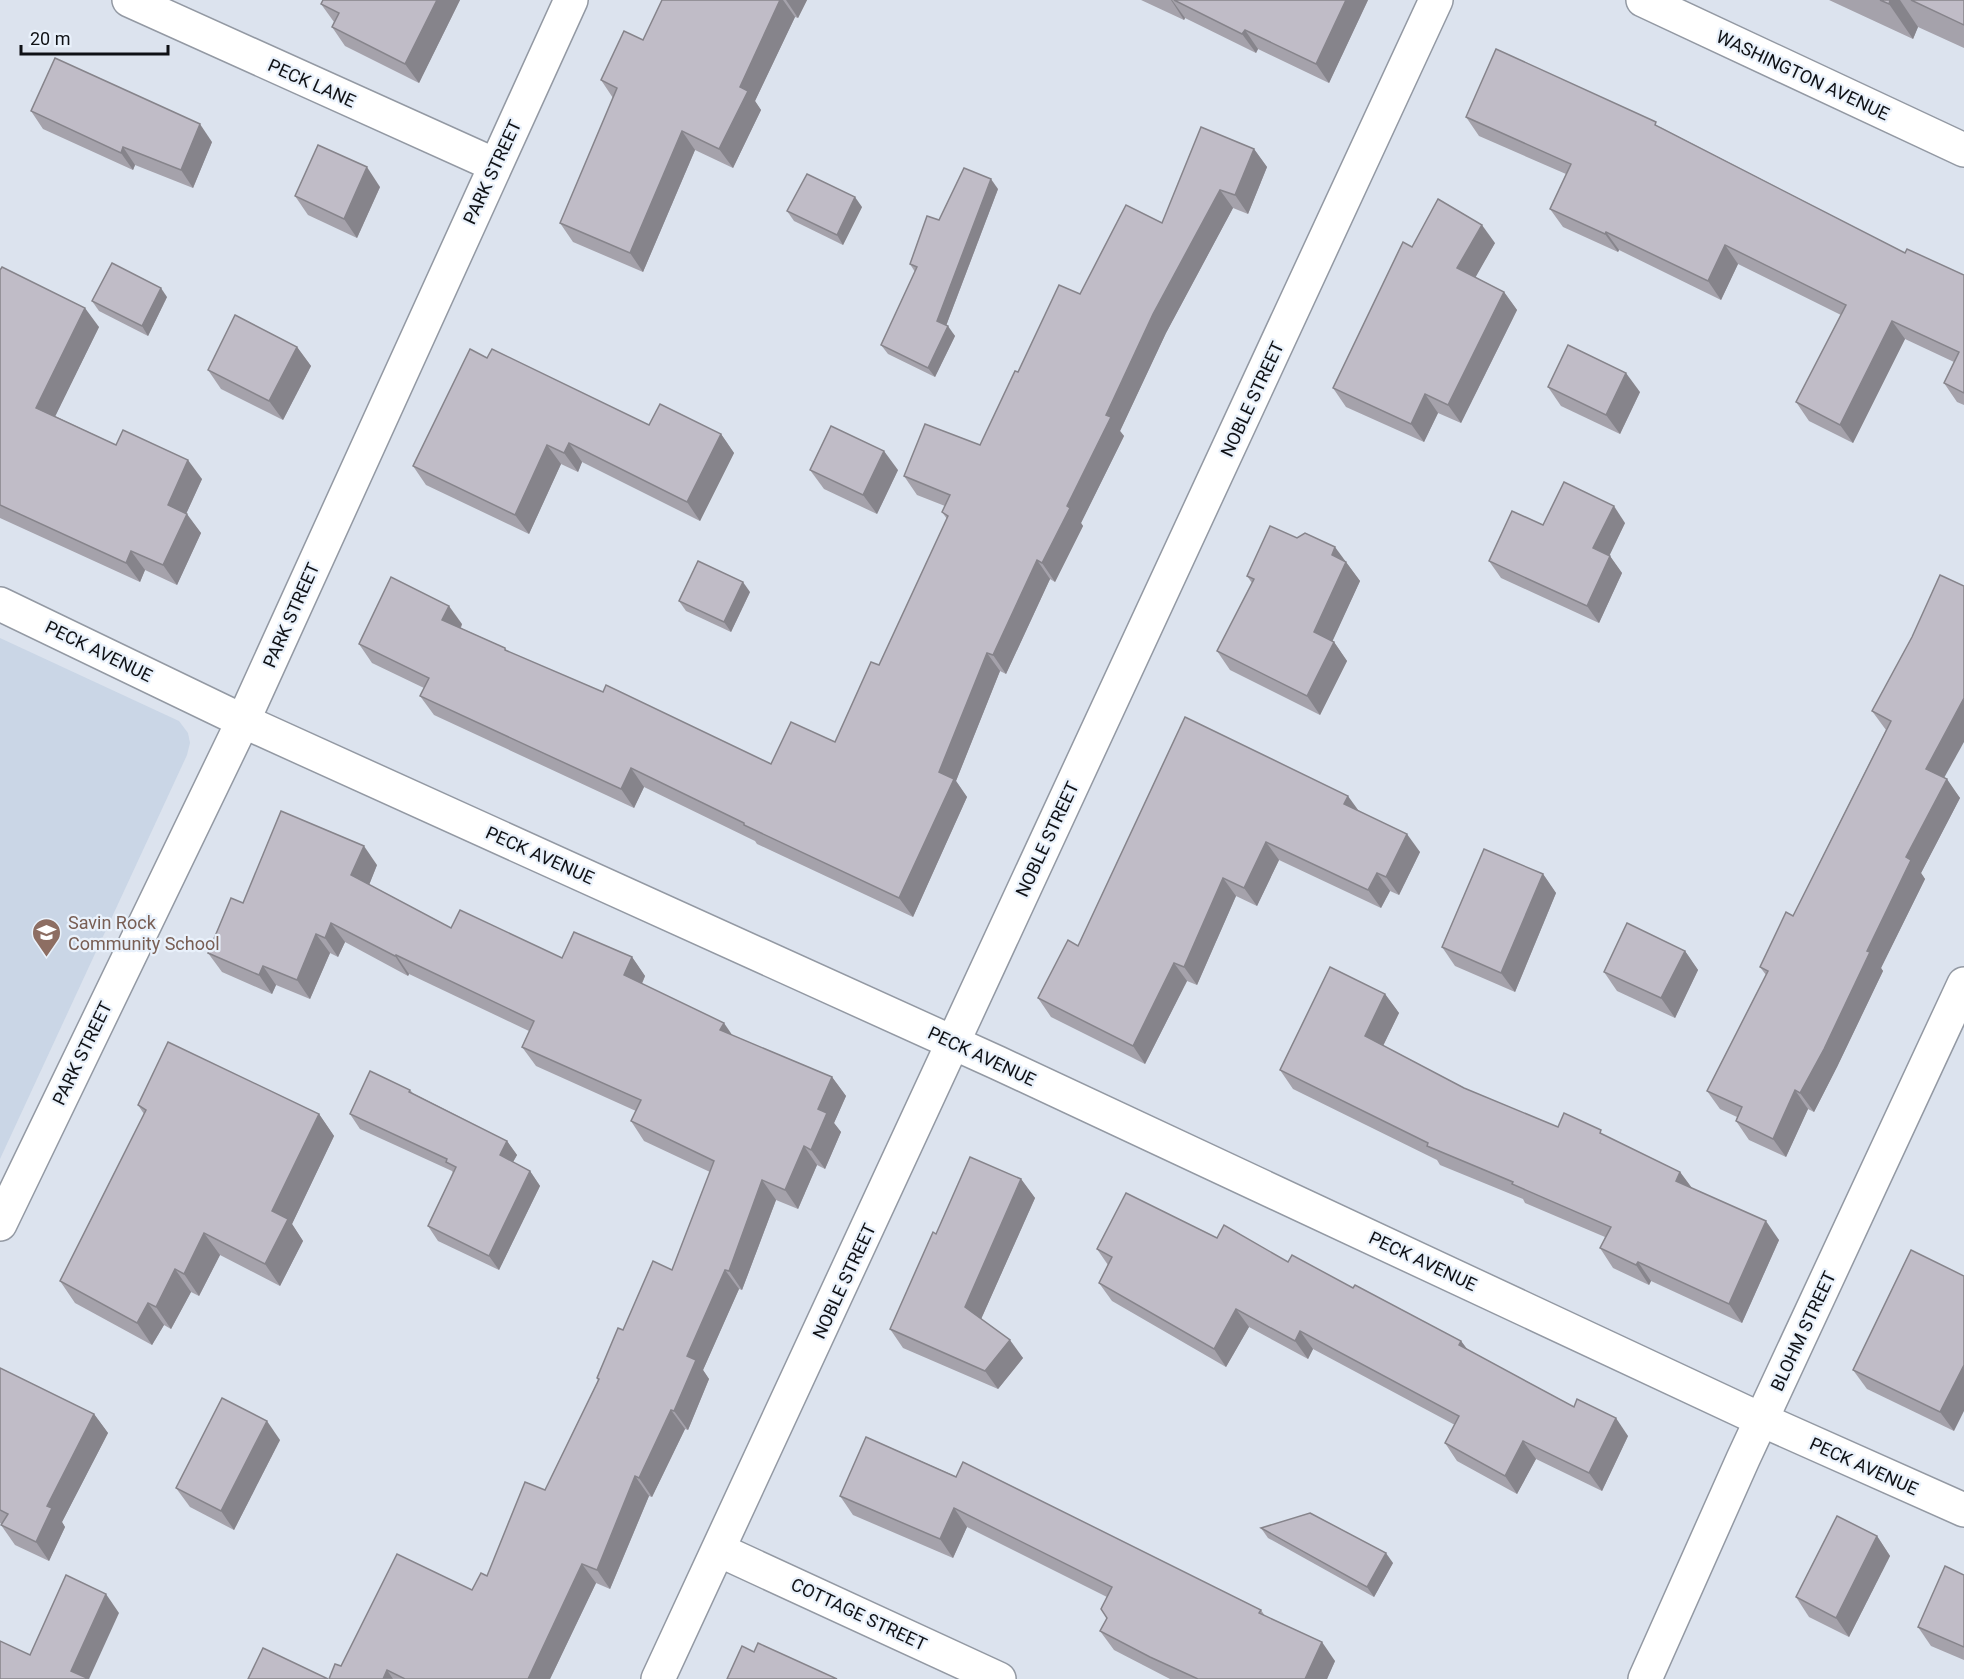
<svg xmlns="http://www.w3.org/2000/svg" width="1964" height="1679" viewBox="0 0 1964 1679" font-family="Roboto,sans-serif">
<rect width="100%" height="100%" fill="#dce3ee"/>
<path fill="#cad6e6" d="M0,638L179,721L188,733L190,743L187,755L0,1159Z"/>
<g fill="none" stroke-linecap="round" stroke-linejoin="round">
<defs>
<g id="street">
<path d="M129,0L495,165"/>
<path d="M1643,0L1964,150"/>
<path d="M0,604L243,721L998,1063L1762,1420L1964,1510"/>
<path d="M0,1224L243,721L571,0"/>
<path d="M719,1550L999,1679"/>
<path d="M658,1679L1436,0"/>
<path d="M1645,1679L1743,1459L1964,984"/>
</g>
</defs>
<use href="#street" stroke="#9399a3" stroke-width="36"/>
<use href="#street" stroke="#fff" stroke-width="33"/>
</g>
<g fill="#a5a2ab">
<path d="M323,0H460L419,83L345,46L332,27L334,22L321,4Z"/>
<path d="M662,0H807L798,18L795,17L755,101L761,110L733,168L695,150L643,272L573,242L560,223L613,98L601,80L643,40Z"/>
<path d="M1141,0H1368L1329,83L1258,49L1256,53L1185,18L1184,20Z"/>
<path d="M1829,0H1964V48L1918,27L1913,39Z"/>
<path d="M31,111L212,142L193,188L135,165L133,170L43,129Z"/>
<path d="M1466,117L1660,127L1905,253L1964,275V405L1957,402L1944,383L1954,362L1905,339L1853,443L1809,421L1796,402L1841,315L1738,264L1721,300L1619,250L1618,252L1563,227L1550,209L1566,174L1479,136Z"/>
<path d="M1254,149L1267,167L1248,214L1233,208L1166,333L1120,431L1124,436L1081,523L1083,526L1055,582L1050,579L1006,674L1000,671L956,781L967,797L913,917L757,844L755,841L644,787L634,808L434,715L420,696L424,688L372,663L359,644L462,624L461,628L505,648L507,651L771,764L835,742L879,665L947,519L942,512L945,506L917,495L904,476L980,445L1018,372L1080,294L1162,223Z"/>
<path d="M380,187L357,238L308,215L295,196Z"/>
<path d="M998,189L946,326L955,336L935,377L888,354L881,345L915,272L910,264L939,220Z"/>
<path d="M862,207L843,245L794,221L787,211Z"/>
<path d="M1495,243L1475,277L1504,292L1517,310L1461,423L1438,413L1424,442L1346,407L1333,388L1412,247Z"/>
<path d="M0,270L99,327L55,416L116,445L202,479L186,514L201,533L177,585L145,570L140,582L0,518Z"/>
<path d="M167,297L148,336L99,311L92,301Z"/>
<path d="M297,347L311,366L283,420L221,389L208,370Z"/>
<path d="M487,358L649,425L721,434L734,453L700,521L582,462L578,472L561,464L529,534L426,485L413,466Z"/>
<path d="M1548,387L1640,392L1620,434L1561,406Z"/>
<path d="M810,470H898L877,514L824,489Z"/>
<path d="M1625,523L1609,555L1622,573L1599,623L1501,578L1489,561L1543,525Z"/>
<path d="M1297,538L1345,561L1360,581L1332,641L1334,642L1347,661L1320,715L1230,670L1217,651L1252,583L1247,576Z"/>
<path d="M750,592L731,632L686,611L679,601Z"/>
<path d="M1912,637L1944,778L1960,798L1921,873L1925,879L1881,968L1883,971L1837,1067L1814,1112L1808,1109L1786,1157L1749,1140L1736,1121L1737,1117L1720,1109L1707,1091L1766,975L1760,967L1793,916L1886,730L1872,711Z"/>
<path d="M1185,717L1358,810L1420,852L1399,895L1390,891L1381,908L1279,860L1257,906L1236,896L1197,985L1187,981L1145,1064L1051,1017L1038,998L1078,946Z"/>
<path d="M377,865L369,885L451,928L562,958L632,957L645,976L642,984L732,1035L832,1077L846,1096L834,1123L841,1132L825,1169L817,1165L798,1209L776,1200L742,1290L739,1289L703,1370L709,1379L688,1430L685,1429L652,1497L649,1496L610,1589L596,1583L550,1679H329L341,1666L472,1590L487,1576L545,1490L598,1381L597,1378L623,1330L672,1270L710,1172L644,1141L631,1121L636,1111L536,1066L522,1047L529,1031L409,974L408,976L345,942L338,957L330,953L310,999L276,985L272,994L222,972L208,953L243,903Z"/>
<path d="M1543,874L1556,893L1515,992L1455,966L1442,947Z"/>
<path d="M1685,951L1698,970L1675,1018L1617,991L1604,972Z"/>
<path d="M1385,994L1399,1013L1383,1046L1464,1088L1558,1127L1605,1136L1680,1172L1692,1188L1779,1240L1742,1323L1651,1281L1649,1285L1613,1268L1600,1248L1605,1237L1525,1203L1523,1199L1440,1165L1437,1160L1293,1089L1280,1070Z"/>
<path d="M410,1090L413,1093L507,1141L517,1155L513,1162L530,1171L540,1186L499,1270L438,1241L428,1226L453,1173L452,1171L360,1129L350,1114Z"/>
<path d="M138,1105L319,1114L334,1136L292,1224L303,1241L280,1286L220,1255L199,1296L191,1292L171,1329L164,1325L152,1345L75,1303L60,1281L144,1114Z"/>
<path d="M1021,1179L1035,1198L981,1319L1023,1358L998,1389L903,1348L890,1329L936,1234Z"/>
<path d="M1217,1238L1288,1262L1353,1288L1461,1341L1468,1350L1628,1436L1602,1491L1536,1459L1517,1494L1457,1461L1445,1443L1455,1425L1313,1349L1308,1359L1249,1327L1226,1367L1112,1301L1099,1283L1108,1265L1097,1249Z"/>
<path d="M1911,1250L1954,1431L1867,1389L1853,1370Z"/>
<path d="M0,1368L94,1414L108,1433L62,1522L65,1527L49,1561L15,1545L1,1525L2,1524L0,1523Z"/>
<path d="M866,1437L1261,1610L1265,1616L1335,1661L1327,1679H1170L1114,1650L1100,1631L1107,1618V1597L967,1527L953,1558L853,1515L840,1496Z"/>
<path d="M280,1440L234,1530L190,1507L176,1488Z"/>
<path d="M1261,1528L1393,1563L1374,1597L1268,1538Z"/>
<path d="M1877,1536L1890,1556L1849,1637L1809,1617L1796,1597Z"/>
<path d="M1964,1575V1660L1931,1646L1918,1627Z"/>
</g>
<g fill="#86848b">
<path d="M437,0H460L419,83L405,64Z"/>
<path d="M780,0H783L795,17L755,101L761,110L733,168L719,149L740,87Z"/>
<path d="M786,0H807L798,18Z"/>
<path d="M1171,0H1172L1185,18L1184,20Z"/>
<path d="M1346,0H1368L1329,83L1316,64Z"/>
<path d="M1890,0H1900L1918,27L1913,39L1889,4Z"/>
<path d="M1245,30L1258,49L1256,53L1242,34Z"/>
<path d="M200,124L212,142L193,188L181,170Z"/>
<path d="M682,131L695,150L643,272L630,253Z"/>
<path d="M123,147L135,165L133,170L121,153Z"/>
<path d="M1254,149L1267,167L1248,214L1235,195Z"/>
<path d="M367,167L380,187L357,238L344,219Z"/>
<path d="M991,179L998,189L944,331L937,321Z"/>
<path d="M1220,190L1233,208L1166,333L1120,431L1124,436L1081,523L1083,526L1055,582L1042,563L1106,415L1153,314Z"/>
<path d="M855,197L862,207L843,245L837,235Z"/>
<path d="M1482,225L1495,243L1470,287L1457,268Z"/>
<path d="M1606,232L1619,250L1618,252L1605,234Z"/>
<path d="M1725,245L1738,264L1721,300L1708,281Z"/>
<path d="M161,288L167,297L148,336L142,326Z"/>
<path d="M1504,292L1517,310L1461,423L1448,405Z"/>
<path d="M85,308L99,327L50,427L36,408Z"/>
<path d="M1892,321L1905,339L1853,443L1840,425Z"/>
<path d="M948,326L955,336L935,377L928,368Z"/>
<path d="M297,347L311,366L283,420L269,401Z"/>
<path d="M1626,373L1640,392L1620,434L1606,415Z"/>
<path d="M1425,394L1438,413L1424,442L1411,424Z"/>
<path d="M721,434L734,453L700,521L687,502Z"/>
<path d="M569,443L582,462L578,472L564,453Z"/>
<path d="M547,445L561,464L529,534L515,515Z"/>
<path d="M884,451L898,470L877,514L863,495Z"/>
<path d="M188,460L202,479L181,525L168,505Z"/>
<path d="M1614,506L1625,523L1605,565L1593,548Z"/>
<path d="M187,514L201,533L177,585L163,565Z"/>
<path d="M1335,547L1360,581L1328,651L1314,632L1332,555Z"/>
<path d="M131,551L145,570L140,582L126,563Z"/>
<path d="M1610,556L1622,573L1599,623L1587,606Z"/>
<path d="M1037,560L1050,579L1006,674L993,655Z"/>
<path d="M743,582L750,592L731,632L724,622Z"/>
<path d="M449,606L462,624L456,638L442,620Z"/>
<path d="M1334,642L1347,661L1320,715L1307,696Z"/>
<path d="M987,653L1000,671L956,781L967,797L913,917L899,898L939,772Z"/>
<path d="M1964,698V742L1939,787L1926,769Z"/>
<path d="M631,768L644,787L634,808L621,789Z"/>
<path d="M1947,779L1960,798L1921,873L1925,879L1881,968L1883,971L1837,1067L1814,1112L1800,1093L1867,951L1906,857Z"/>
<path d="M1348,796L1361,814L1344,804Z"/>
<path d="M1407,834L1420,852L1399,895L1386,877Z"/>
<path d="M1266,842L1279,860L1257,906L1244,888Z"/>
<path d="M364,846L377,865L365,895L351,875Z"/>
<path d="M1377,873L1390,891L1381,908L1368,890Z"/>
<path d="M1543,874L1556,893L1515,992L1501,973Z"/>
<path d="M1223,878L1236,896L1197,985L1184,967Z"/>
<path d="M331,923L345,942L338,957L325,938Z"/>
<path d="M316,934L330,953L310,999L297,980Z"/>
<path d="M1685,951L1698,970L1675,1018L1661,998Z"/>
<path d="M396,955L409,974L408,976L395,956Z"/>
<path d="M632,957L645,976L637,994L624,975Z"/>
<path d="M1174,963L1187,981L1145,1064L1133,1046Z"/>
<path d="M263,966L276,985L272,994L259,975Z"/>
<path d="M1385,994L1399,1013L1378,1056L1365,1036Z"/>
<path d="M724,1023L737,1042L720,1030Z"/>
<path d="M832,1077L846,1096L834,1123L841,1132L825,1169L811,1150L818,1109Z"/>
<path d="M1795,1090L1808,1109L1786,1157L1773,1139Z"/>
<path d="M319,1114L334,1136L292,1224L303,1241L280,1286L265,1264L272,1211Z"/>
<path d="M507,1141L517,1155L509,1169L500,1155Z"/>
<path d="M804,1146L817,1165L798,1209L785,1190Z"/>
<path d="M530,1171L540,1186L499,1270L489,1256Z"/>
<path d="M1680,1172L1694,1191L1676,1181Z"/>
<path d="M1021,1179L1035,1198L978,1326L965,1307Z"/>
<path d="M762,1180L776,1200L742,1290L729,1271Z"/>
<path d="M1766,1221L1779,1240L1742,1323L1729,1304Z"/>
<path d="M204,1233L220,1255L199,1296L184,1274Z"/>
<path d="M1638,1262L1651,1281L1649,1285L1636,1265Z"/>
<path d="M175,1269L191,1292L171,1329L156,1307Z"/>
<path d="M725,1270L739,1289L703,1370L709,1379L688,1430L674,1411L687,1356Z"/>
<path d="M148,1303L164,1325L152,1345L137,1323Z"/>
<path d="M1236,1309L1249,1327L1226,1367L1214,1349Z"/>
<path d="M1300,1331L1313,1349L1308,1359L1295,1341Z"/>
<path d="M1010,1340L1023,1358L998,1389L985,1371Z"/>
<path d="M1461,1341L1474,1359L1459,1345Z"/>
<path d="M1964,1365V1411L1954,1431L1940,1412Z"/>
<path d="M671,1410L685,1429L652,1497L639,1478Z"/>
<path d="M94,1414L108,1433L62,1522L65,1527L49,1561L36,1542L47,1506Z"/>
<path d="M1616,1418L1628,1436L1602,1491L1589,1473Z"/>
<path d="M267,1421L280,1440L234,1530L221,1511Z"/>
<path d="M1523,1441L1536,1459L1517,1494L1505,1476Z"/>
<path d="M635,1476L649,1496L610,1589L597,1570Z"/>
<path d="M954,1508L967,1527L953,1558L940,1539Z"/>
<path d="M1877,1536L1890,1556L1849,1637L1836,1618Z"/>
<path d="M1386,1553L1393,1563L1374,1597L1367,1587Z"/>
<path d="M582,1564L596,1583L550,1679H528Z"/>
<path d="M106,1594L119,1613L89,1679L71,1671Z"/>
<path d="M1322,1642L1335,1661L1327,1679H1305Z"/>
<path d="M387,1670L393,1679H383Z"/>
</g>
<g fill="#c0bcc7" stroke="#86848b" stroke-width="1.5">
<path d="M323,0H437L405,64L332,27L339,13L321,4Z"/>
<path d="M662,0H780L740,87L748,91L719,149L682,131L630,253L560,223L617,88L601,80L624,31L643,40Z"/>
<path d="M1174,0H1346L1316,64L1245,30L1242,34Z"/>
<path d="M1880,0H1890L1889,4Z"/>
<path d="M1911,0H1964V25Z"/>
<path d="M1496,49L1656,122L1655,125L1905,253L1907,249L1964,275V393L1944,383L1959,352L1892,321L1840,425L1796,402L1846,305L1725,245L1708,281L1606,232L1605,234L1550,209L1571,164L1466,117Z"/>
<path d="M55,58L200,124L181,170L123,147L121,153L31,111Z"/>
<path d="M1201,127L1254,149L1235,195L1220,190L1153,314L1106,415L1111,417L1067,506L1070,508L1042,563L1037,560L993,655L987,653L939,772L954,779L899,898L744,825V823L631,768L621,789L420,696L429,678L359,644L391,577L449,606L442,620L505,648V650L603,692L606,685L771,764L791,722L835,742L871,662L879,665L948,516L942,512L950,495L904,476L925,424L980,445L1015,371L1018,372L1059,285L1080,294L1126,205L1162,223Z"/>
<path d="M318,145L367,167L344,219L295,196Z"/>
<path d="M964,168L991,179L937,321L948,326L928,368L881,345L917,267L910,264L927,216L939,220Z"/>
<path d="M807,174L855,197L837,235L787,211Z"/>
<path d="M1438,199L1482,225L1457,268L1504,292L1448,405L1425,394L1411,424L1333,388L1403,242L1412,247Z"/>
<path d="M112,263L161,288L142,326L92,301Z"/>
<path d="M2,267L85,308L36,408L116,445L123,430L188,460L168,505L187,514L163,565L131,551L126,563L0,505V270Z"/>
<path d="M235,315L297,347L269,401L208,370Z"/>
<path d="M1568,345L1626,373L1606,415L1548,387Z"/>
<path d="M470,349L487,358L492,349L649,425L660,404L721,434L687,502L569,443L564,453L547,445L515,515L413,466Z"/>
<path d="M831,426L884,451L863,495L810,470Z"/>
<path d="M1564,482L1614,506L1593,548L1610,556L1587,606L1489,561L1512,511L1543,525Z"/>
<path d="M1270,526L1297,538L1305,533L1335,547L1332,555L1346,562L1314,632L1334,642L1307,696L1217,651L1254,579L1247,576Z"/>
<path d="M698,561L743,582L724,622L679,601Z"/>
<path d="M1940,575L1964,586V698L1926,769L1947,779L1906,857L1911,860L1867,951L1870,952L1824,1049L1800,1093L1795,1090L1773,1139L1736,1121L1742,1107L1707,1091L1768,971L1760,967L1786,912L1793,916L1891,721L1872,711L1912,637Z"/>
<path d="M1185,717L1348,796L1344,804L1407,834L1386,877L1377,873L1368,890L1266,842L1244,888L1223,878L1184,967L1174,963L1133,1046L1038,998L1068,940L1078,946Z"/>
<path d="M281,811L364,846L351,875L451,928L460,910L562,958L574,932L632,957L624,975L724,1023L720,1030L832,1077L818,1109L827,1113L811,1150L804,1146L785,1190L762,1180L729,1271L725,1270L687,1356L696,1360L674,1411L671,1410L639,1478L635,1476L597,1570L582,1564L528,1679H405L387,1670L383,1679H329L335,1664L341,1666L397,1554L472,1590L481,1573L487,1576L525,1482L545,1490L599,1379L597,1378L618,1328L623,1330L653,1261L672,1270L714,1161L631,1121L641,1100L522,1047L534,1021L396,955L395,956L331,923L325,938L316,934L297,980L263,966L259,975L208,953L231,898L243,903Z"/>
<path d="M1484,849L1543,874L1501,973L1442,947Z"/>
<path d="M1627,923L1685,951L1661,998L1604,972Z"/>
<path d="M1330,967L1385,994L1365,1036L1464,1088L1558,1127L1564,1113L1601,1130L1600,1133L1680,1172L1676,1181L1766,1221L1729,1304L1638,1262L1636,1265L1600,1248L1611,1227L1512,1184L1513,1182L1427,1146L1428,1143L1280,1070Z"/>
<path d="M168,1042L319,1114L272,1211L288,1219L265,1264L204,1233L184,1274L175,1269L156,1307L148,1303L137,1323L60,1281L146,1110L138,1105Z"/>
<path d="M370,1071L410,1090L409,1092L507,1141L500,1155L530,1171L489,1256L428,1226L456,1167L446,1162L447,1159L350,1114Z"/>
<path d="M970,1157L1021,1179L965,1307L1010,1340L985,1371L890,1329L933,1232L936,1234Z"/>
<path d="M1126,1193L1217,1238L1224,1225L1288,1262L1292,1255L1353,1288L1355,1285L1461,1341L1459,1345L1574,1407L1577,1399L1616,1418L1589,1473L1523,1441L1505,1476L1445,1443L1459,1416L1300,1331L1295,1341L1236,1309L1214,1349L1099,1283L1112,1257L1097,1249Z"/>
<path d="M1911,1250L1964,1276V1365L1940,1412L1853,1370Z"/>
<path d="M0,1368L94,1414L47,1506L52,1508L36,1542L1,1525L8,1514L0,1510Z"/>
<path d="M222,1398L267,1421L221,1511L176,1488Z"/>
<path d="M866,1437L956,1477L963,1462L1261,1610L1259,1613L1322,1642L1305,1679H1198L1150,1657L1100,1631L1107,1618L1101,1609L1112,1587L954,1508L940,1539L840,1496Z"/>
<path d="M1310,1513L1386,1553L1367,1587L1261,1528Z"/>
<path d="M1837,1516L1877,1536L1836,1618L1796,1597Z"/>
<path d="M1945,1566L1964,1575V1647L1918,1627Z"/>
<path d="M66,1575L106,1594L71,1671L89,1679H0V1641L30,1655Z"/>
<path d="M758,1643L837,1679H727L742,1646L754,1652Z"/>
<path d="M263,1648L328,1679H248Z"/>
</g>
<defs>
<symbol id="school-pin" viewBox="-11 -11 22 30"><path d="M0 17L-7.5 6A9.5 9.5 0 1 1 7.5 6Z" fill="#8d6e63" stroke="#e9f1fb"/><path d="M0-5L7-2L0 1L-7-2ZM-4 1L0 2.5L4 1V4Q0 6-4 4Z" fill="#fff"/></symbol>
</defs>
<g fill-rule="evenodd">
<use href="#school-pin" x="30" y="916" width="33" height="45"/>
</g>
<g text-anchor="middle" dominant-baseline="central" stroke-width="4.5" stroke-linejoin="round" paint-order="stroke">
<g font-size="18" fill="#0f1115" stroke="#e9f1fb">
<text transform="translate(1803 75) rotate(25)">WASHINGTON AVENUE</text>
<text transform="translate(312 83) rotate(24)">PECK LANE</text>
<text transform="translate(492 172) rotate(-65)">PARK STREET</text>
<text transform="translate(1252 399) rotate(-65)">NOBLE STREET</text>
<text transform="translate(291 615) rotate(-66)">PARK STREET</text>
<text transform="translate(99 651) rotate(26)">PECK AVENUE</text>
<text transform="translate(1047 839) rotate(-65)">NOBLE STREET</text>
<text transform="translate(540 855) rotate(24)">PECK AVENUE</text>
<text transform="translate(82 1053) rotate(-64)">PARK STREET</text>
<text transform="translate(982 1056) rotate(25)">PECK AVENUE</text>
<text transform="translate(1423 1261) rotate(25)">PECK AVENUE</text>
<text transform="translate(844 1281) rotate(-65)">NOBLE STREET</text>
<text transform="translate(1803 1331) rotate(-65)">BLOHM STREET</text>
<text transform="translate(1864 1466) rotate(24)">PECK AVENUE</text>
<text transform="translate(859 1614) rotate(25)">COTTAGE STREET</text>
</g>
<g font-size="18" fill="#785e54" stroke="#e9f1fb" text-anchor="start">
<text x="68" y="922">Savin Rock<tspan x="68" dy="21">Community School</tspan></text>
</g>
</g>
<path d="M21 45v9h147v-9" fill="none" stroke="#0f1115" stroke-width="3"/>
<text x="30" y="45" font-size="18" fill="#0f1115" stroke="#e9f1fb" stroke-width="4.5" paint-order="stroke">20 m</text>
</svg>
